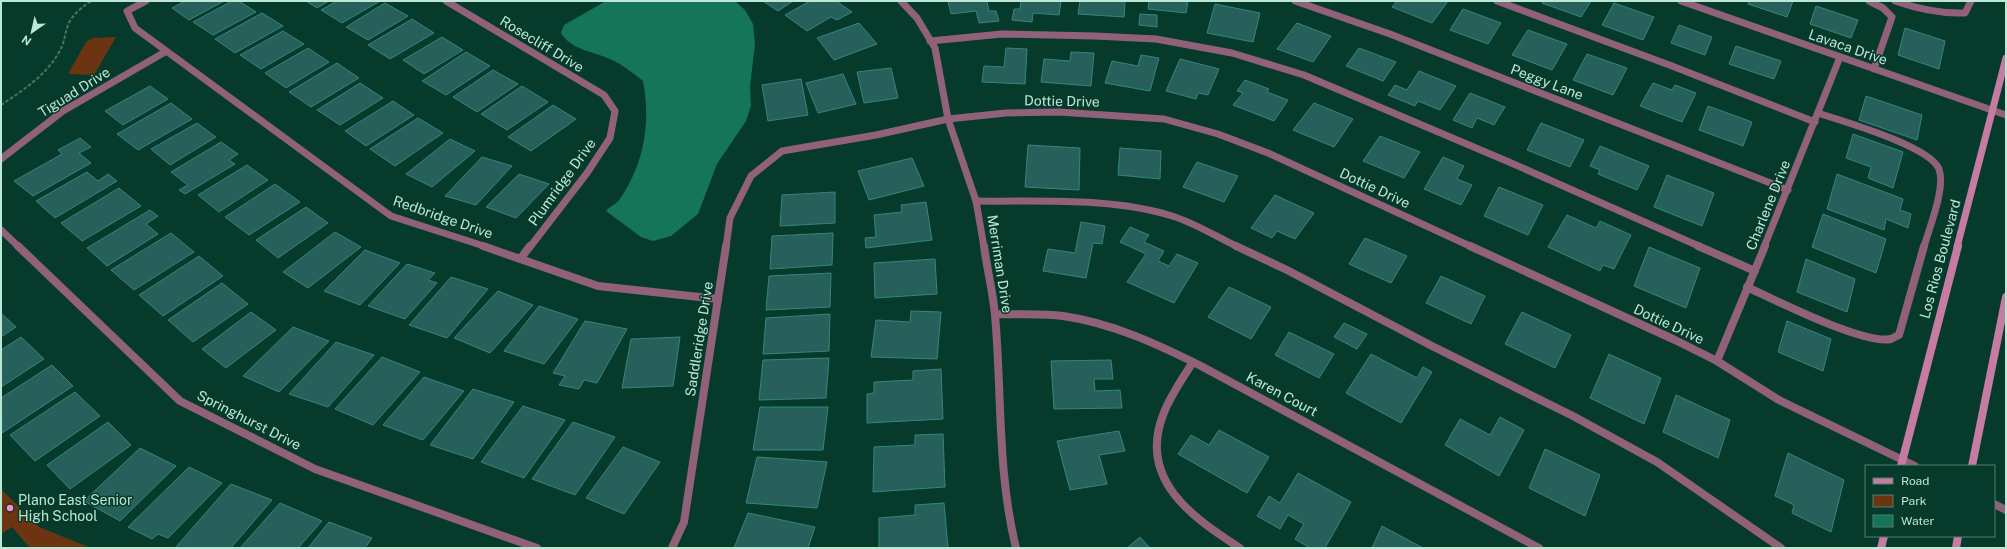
<svg xmlns="http://www.w3.org/2000/svg" width="2007" height="549" viewBox="0 0 2007 549" font-family="'Public Sans',sans-serif">
<rect width="100%" height="100%" fill="#063b2b"/>
<g fill="#6d3412">
<path d="M116,37L94,75L68,74L86,42L93,38Z"/>
<path d="M1,489L39,527L91,548H30L12,527L1,534Z"/>
</g>
<path fill="#147559" d="M606,1H735L745,10L753,24L755,44L750,86L751,106L746,121L717,164L698,214L671,236L653,241L641,237L606,211C610,206 617,204 620,199C623,195 625,190 628,186C646,153 650,117 643,81C633,73 623,65 612,60C594,51 572,51 561,33L564,25Z"/>
<g fill="#27605b" stroke="#33867f">
<path d="M185,1H224L189,20L172,8Z"/>
<path d="M232,1H239L256,12L213,35L193,22Z"/>
<path d="M306,1H329L317,8Z"/>
<path d="M337,1H380L342,23L321,10Z"/>
<path d="M763,1H793L778,11Z"/>
<path d="M810,1H836L852,12L837,20L831,17L807,31L785,15Z"/>
<path d="M948,1H987L989,11H996L999,21L979,23L976,11L951,14Z"/>
<path d="M1021,1H1061L1059,15L1033,13L1032,22L1012,20L1014,9H1020Z"/>
<path d="M1080,1H1125L1124,17L1078,14Z"/>
<path d="M1149,1H1188L1186,13L1148,9Z"/>
<path d="M1397,1H1448L1432,23L1392,7Z"/>
<path d="M1543,1H1591L1581,17L1542,3Z"/>
<path d="M1749,1H1793L1787,17L1748,4Z"/>
<path d="M385,3L408,16L368,40L346,27Z"/>
<path d="M1614,3L1654,17L1643,40L1602,25Z"/>
<path d="M1215,4L1260,13L1253,42L1207,33Z"/>
<path d="M1816,6L1858,20L1851,38L1810,24Z"/>
<path d="M1463,9L1501,23L1488,44L1450,30Z"/>
<path d="M262,13L283,26L235,53L215,39Z"/>
<path d="M1140,14L1157,15V27L1139,25Z"/>
<path d="M412,19L434,33L390,59L368,45Z"/>
<path d="M859,23L877,44L834,60L817,38Z"/>
<path d="M1297,23L1331,36L1313,62L1277,49Z"/>
<path d="M1679,25L1712,37L1705,55L1671,43Z"/>
<path d="M1905,28L1945,41L1939,69L1898,55Z"/>
<path d="M1528,30L1567,44L1552,70L1512,55Z"/>
<path d="M283,31L304,44L261,69L240,55Z"/>
<path d="M442,37L463,50L424,74L403,60Z"/>
<path d="M1736,46L1781,61L1774,79L1729,64Z"/>
<path d="M308,48L329,62L286,88L265,73Z"/>
<path d="M1006,48L1027,49L1025,84L982,82L984,66L1004,67Z"/>
<path d="M1359,48L1396,62L1383,81L1346,66Z"/>
<path d="M466,52L490,66L446,95L422,81Z"/>
<path d="M1071,52L1094,53L1091,86L1041,82L1044,59L1070,61Z"/>
<path d="M1587,54L1627,68L1613,95L1573,80Z"/>
<path d="M1141,55L1159,58L1150,91L1105,83L1112,61L1138,66Z"/>
<path d="M1180,59L1219,69L1208,95L1198,93L1196,99L1166,91Z"/>
<path d="M337,63L359,78L311,107L289,92Z"/>
<path d="M891,68L898,98L864,103L857,72Z"/>
<path d="M493,70L518,84L477,112L453,97Z"/>
<path d="M1419,71L1456,86L1440,110L1418,101L1415,106L1388,95L1395,85L1407,90Z"/>
<path d="M843,74L856,104L818,113L806,83Z"/>
<path d="M801,79L808,115L768,121L762,85Z"/>
<path d="M1245,80L1269,89L1267,92L1288,100L1274,121L1233,105L1243,93L1237,91Z"/>
<path d="M360,83L383,98L340,125L317,110Z"/>
<path d="M1653,83L1672,90L1675,85L1696,93L1682,122L1640,106Z"/>
<path d="M150,86L168,99L123,125L105,111Z"/>
<path d="M522,86L548,102L507,130L481,114Z"/>
<path d="M1470,93L1505,107L1494,125L1477,118L1472,128L1453,120Z"/>
<path d="M1866,96L1922,115L1917,140L1859,120Z"/>
<path d="M393,101L414,115L366,146L345,131Z"/>
<path d="M171,103L192,119L138,150L117,134Z"/>
<path d="M1314,103L1353,119L1334,147L1293,130Z"/>
<path d="M553,105L576,119L531,151L508,137Z"/>
<path d="M1708,106L1752,122L1743,146L1699,130Z"/>
<path d="M418,118L443,133L395,166L370,149Z"/>
<path d="M197,123L216,137L170,165L151,149Z"/>
<path d="M1541,123L1584,140L1570,167L1527,150Z"/>
<path d="M1853,134L1903,152L1893,188L1868,178L1871,167L1846,158Z"/>
<path d="M1380,136L1420,152L1404,178L1363,161Z"/>
<path d="M80,138L91,147L79,153L91,163L33,196L14,181L62,154L58,150Z"/>
<path d="M450,139L475,151L432,187L406,174Z"/>
<path d="M221,142L238,154L229,160L235,164L185,194L179,190L188,185L171,172Z"/>
<path d="M1028,145L1080,148L1079,190L1025,187Z"/>
<path d="M1600,146L1649,166L1637,190L1598,174L1600,170L1590,166Z"/>
<path d="M1120,148L1161,151L1160,179L1118,175Z"/>
<path d="M482,157L512,166L476,205L445,196Z"/>
<path d="M1443,157L1464,166L1457,179L1472,185L1461,205L1424,189Z"/>
<path d="M912,158L924,186L869,200L858,171Z"/>
<path d="M1197,162L1238,176L1224,202L1183,187Z"/>
<path d="M247,165L268,180L219,212L198,195Z"/>
<path d="M87,172L98,181L108,174L117,181L55,218L36,201Z"/>
<path d="M519,174L549,184L516,218L486,207Z"/>
<path d="M1837,174L1903,199L1900,210L1911,214L1908,228L1886,219L1884,230L1827,209Z"/>
<path d="M1667,175L1714,193L1702,226L1654,207Z"/>
<path d="M275,184L300,202L249,235L225,217Z"/>
<path d="M1499,187L1543,205L1528,235L1484,216Z"/>
<path d="M119,188L141,206L82,241L61,223Z"/>
<path d="M835,192V223L780,226L782,195Z"/>
<path d="M1275,195L1314,213L1295,239L1277,231L1272,238L1251,228Z"/>
<path d="M926,202L932,240L866,248L865,238L876,237L874,215L902,212L901,205Z"/>
<path d="M306,207L328,223L278,258L256,240Z"/>
<path d="M150,210L158,216L146,224L158,234L107,266L87,248Z"/>
<path d="M1823,214L1886,239L1876,273L1812,247Z"/>
<path d="M1567,215L1596,228L1600,221L1631,235L1614,269L1603,265L1600,271L1548,247Z"/>
<path d="M1081,222L1105,226L1102,244L1093,243L1086,278L1043,271L1048,249L1075,253Z"/>
<path d="M1130,227L1149,235L1144,242L1164,251L1158,261L1169,266L1177,254L1198,263L1174,303L1127,282L1146,254L1120,242Z"/>
<path d="M335,232L361,247L308,288L283,272Z"/>
<path d="M171,233L194,252L134,290L111,270Z"/>
<path d="M833,233L832,265L770,269L772,236Z"/>
<path d="M1365,238L1407,256L1391,283L1349,264Z"/>
<path d="M1649,247L1700,268L1686,308L1634,286Z"/>
<path d="M365,250L400,263L360,305L324,291Z"/>
<path d="M199,256L223,276L163,316L139,295Z"/>
<path d="M935,259L937,294L875,298L874,263Z"/>
<path d="M1806,259L1855,279L1847,312L1797,292Z"/>
<path d="M407,264L435,273L428,280L437,283L405,319L368,306Z"/>
<path d="M831,273L830,307L766,310L769,276Z"/>
<path d="M1441,276L1485,296L1471,324L1426,303Z"/>
<path d="M451,277L488,289L447,338L409,325Z"/>
<path d="M222,283L248,304L193,342L168,320Z"/>
<path d="M1229,287L1271,307L1251,339L1208,317Z"/>
<path d="M498,291L533,305L490,353L454,338Z"/>
<path d="M539,306L578,319L544,364L504,351Z"/>
<path d="M911,311L941,312L937,359L871,357L876,320L910,322Z"/>
<path d="M251,312L276,330L226,368L202,349Z"/>
<path d="M1522,312L1571,335L1555,368L1505,344Z"/>
<path d="M1,313L16,327L1,337Z"/>
<path d="M830,314L829,351L763,354L766,318Z"/>
<path d="M585,321L627,329L597,383L584,380L579,389L559,385L565,376L553,373Z"/>
<path d="M1787,321L1831,339L1823,371L1778,352Z"/>
<path d="M1344,323L1367,334L1357,349L1334,337Z"/>
<path d="M293,327L329,341L279,392L243,376Z"/>
<path d="M1289,332L1334,354L1319,378L1275,355Z"/>
<path d="M21,337L44,359L1,387V350Z"/>
<path d="M680,337L673,386L622,388L631,339Z"/>
<path d="M336,342L374,355L328,407L289,394Z"/>
<path d="M1371,354L1417,378L1423,367L1432,372L1401,423L1346,393Z"/>
<path d="M1609,354L1661,378L1644,424L1590,398Z"/>
<path d="M382,357L420,372L373,425L335,409Z"/>
<path d="M829,358L826,398L759,400L763,360Z"/>
<path d="M1111,360L1113,379H1094L1095,391L1120,390L1122,408L1054,409L1051,361Z"/>
<path d="M52,365L73,386L2,433L1,398Z"/>
<path d="M941,369L943,419L867,423V394L874,393V382L913,380V371Z"/>
<path d="M424,377L464,391L423,440L383,425Z"/>
<path d="M473,389L514,402L473,459L430,445Z"/>
<path d="M75,392L100,416L35,461L10,435Z"/>
<path d="M1676,395L1730,420L1718,458L1663,432Z"/>
<path d="M523,406L565,420L524,478L481,462Z"/>
<path d="M760,407H828L823,450H753Z"/>
<path d="M1500,417L1524,430L1499,476L1445,445L1460,419L1490,435Z"/>
<path d="M108,422L131,445L70,489L47,465Z"/>
<path d="M573,422L615,437L575,495L532,479Z"/>
<path d="M1219,430L1269,457L1247,493L1178,454L1191,435L1209,445Z"/>
<path d="M1119,431L1125,451L1099,455L1107,484L1070,490L1057,441Z"/>
<path d="M943,434L945,487L873,492L874,447L915,445V435Z"/>
<path d="M623,447L660,462L624,514L586,498Z"/>
<path d="M140,448L176,466L120,521L84,501Z"/>
<path d="M1545,449L1600,475L1585,516L1529,488Z"/>
<path d="M1788,453L1844,480L1831,532L1792,513L1794,505L1775,496Z"/>
<path d="M757,457L827,462L817,508L746,503Z"/>
<path d="M189,467L222,483L168,538L158,534L152,539L128,527Z"/>
<path d="M1298,473L1351,502L1325,548H1310L1295,539L1304,524L1288,515L1280,529L1257,516L1269,496L1280,503Z"/>
<path d="M231,484L272,500L231,548H175Z"/>
<path d="M280,503L322,521L298,548H240Z"/>
<path d="M944,503L948,548H879V518L915,515V505Z"/>
<path d="M748,513L815,527L808,548H734Z"/>
<path d="M329,522L372,538L365,548H308Z"/>
<path d="M1382,526L1423,548H1372Z"/>
<path d="M1140,537L1150,548H1127Z"/>
</g>
<g fill="none" stroke-linecap="round" stroke-linejoin="round">
<path stroke="#457766" stroke-width="2" stroke-dasharray="3.5 2" stroke-linecap="butt" d="M1,105C22,91 45,76 58,54C65,43 64,36 68,25C72,15 82,7 91,1"/>
<g stroke="#91617a" stroke-width="7">
<path d="M1497,1L1672,66L1815,122"/>
<path d="M1869,1L1883,8L1892,17L1874,69"/>
<path d="M1895,1C1918,9 1940,14 1965,13L1971,1"/>
<path d="M930,41L1002,34L1095,36L1156,39L1232,53L1304,75L1509,162L1701,247"/>
<path d="M1818,113C1842,121 1930,146 1939,169C1946,188 1929,228 1924,247"/>
<path d="M976,201C1039,202 1111,197 1172,216C1195,223 1217,237 1238,247"/>
</g>
<g stroke="#91617a" stroke-width="8">
<path d="M1236,246L1287,270L1432,346L1573,416L1657,462L1781,548"/>
<path d="M1698,246L1755,271"/>
<path d="M1747,287C1775,300 1864,345 1891,339C1893,338 1896,336 1899,335L1924,246"/>
<path d="M1193,362C1182,379 1170,396 1163,415C1138,480 1193,518 1240,548"/>
</g>
<g stroke="#91617a" stroke-width="7">
<path d="M146,1L127,11L135,28L391,216L487,247"/>
<path d="M446,1L604,95L615,111L610,138L587,173L530,247"/>
<path d="M901,1L917,18L935,48L948,119L976,201L984,247"/>
<path d="M1295,1L1390,34L1788,190"/>
<path d="M1681,1L2006,115"/>
<path d="M1,159L63,111L165,52"/>
<path d="M1,230L19,247"/>
<path d="M726,247L730,218L751,176L782,151L876,135L948,119L1006,113L1059,112L1164,119L1218,134L1268,153L1472,247"/>
<path d="M1764,247L1840,57"/>
</g>
<g stroke="#91617a" stroke-width="8">
<path d="M18,246L180,401L315,469L537,548"/>
<path d="M483,246L598,286L718,299"/>
<path d="M984,246C987,269 993,292 995,315C1002,393 997,471 1016,548"/>
<path d="M1470,246L1675,340L1717,361L1779,400L1915,466"/>
<path d="M521,258L530,246"/>
<path d="M995,314C1018,315 1040,313 1063,316C1112,323 1157,344 1201,366L1539,548"/>
<path d="M1717,361L1765,246"/>
<path d="M1994,504L2006,510"/>
<path d="M672,548L684,522L726,246"/>
</g>
<path stroke="#c67ba2" stroke-width="7" d="M1957,247L2006,58"/>
<g stroke="#c67ba2" stroke-width="8">
<path d="M1901,466L1958,246"/>
<path d="M1972,466L2006,297"/>
<path d="M1881,548L1884,536"/>
<path d="M1956,548L1958,536"/>
</g>
</g>
<circle fill="#fa8fc8" stroke="#063b2b" stroke-width="1.5" cx="10" cy="508" r="4"/>
<g text-anchor="middle" dominant-baseline="central" stroke-width="3" stroke-linejoin="round" paint-order="stroke">
<g font-size="14" fill="#bce7d5" stroke="#063b2b">
<text transform="translate(542 44) rotate(31)">Rosecliff Drive</text>
<text transform="translate(1848 47) rotate(19)">Lavaca Drive</text>
<text transform="translate(1547 82) rotate(21)">Peggy Lane</text>
<text transform="translate(74 92) rotate(-32)">Tiguad Drive</text>
<text transform="translate(1062 101) rotate(1)">Dottie Drive</text>
<text transform="translate(562 182) rotate(-54)">Plumridge Drive</text>
<text transform="translate(1375 188) rotate(25)">Dottie Drive</text>
<text transform="translate(1768 205) rotate(-68)">Charlene Drive</text>
<text transform="translate(443 217) rotate(19)">Redbridge Drive</text>
<text transform="translate(1940 259) rotate(-75)">Los Rios Boulevard</text>
<text transform="translate(1000 264) rotate(81)">Merriman Drive</text>
<text transform="translate(1669 324) rotate(25)">Dottie Drive</text>
<text transform="translate(699 339) rotate(-81)">Saddleridge Drive</text>
<text transform="translate(1282 394) rotate(28)">Karen Court</text>
<text transform="translate(249 420) rotate(27)">Springhurst Drive</text>
</g>
<g font-size="14" fill="#bce7d5" stroke="#063b2b" text-anchor="start">
<text x="18" y="500">Plano East Senior<tspan x="18" dy="16">High School</tspan></text>
</g>
</g>
<rect width="2007" height="549" fill="none" stroke="#bce7d5" stroke-width="4"/>
<rect x="1865" y="465" width="130" height="72" fill="#063b2b" stroke="#4f806f"/>
<rect x="1873" y="478" width="20" height="6" fill="#c67ba2" stroke="#4f806f"/>
<text x="1901" y="485" font-size="12" fill="#bce7d5">Road</text>
<rect x="1873" y="495" width="20" height="12" fill="#6d3412" stroke="#4f806f"/>
<text x="1901" y="505" font-size="12" fill="#bce7d5">Park</text>
<rect x="1873" y="515" width="20" height="12" fill="#147559" stroke="#4f806f"/>
<text x="1901" y="525" font-size="12" fill="#bce7d5">Water</text>
<g transform="translate(32 32) rotate(214)" stroke="#063b2b" stroke-width="3" paint-order="stroke">
<path d="M0-3L7 15L0 10L-7 15Z" fill="#bce7d5"/>
<text y="-6" font-size="11" font-weight="bold" text-anchor="middle" fill="#bce7d5">N</text>
</g>
</svg>
